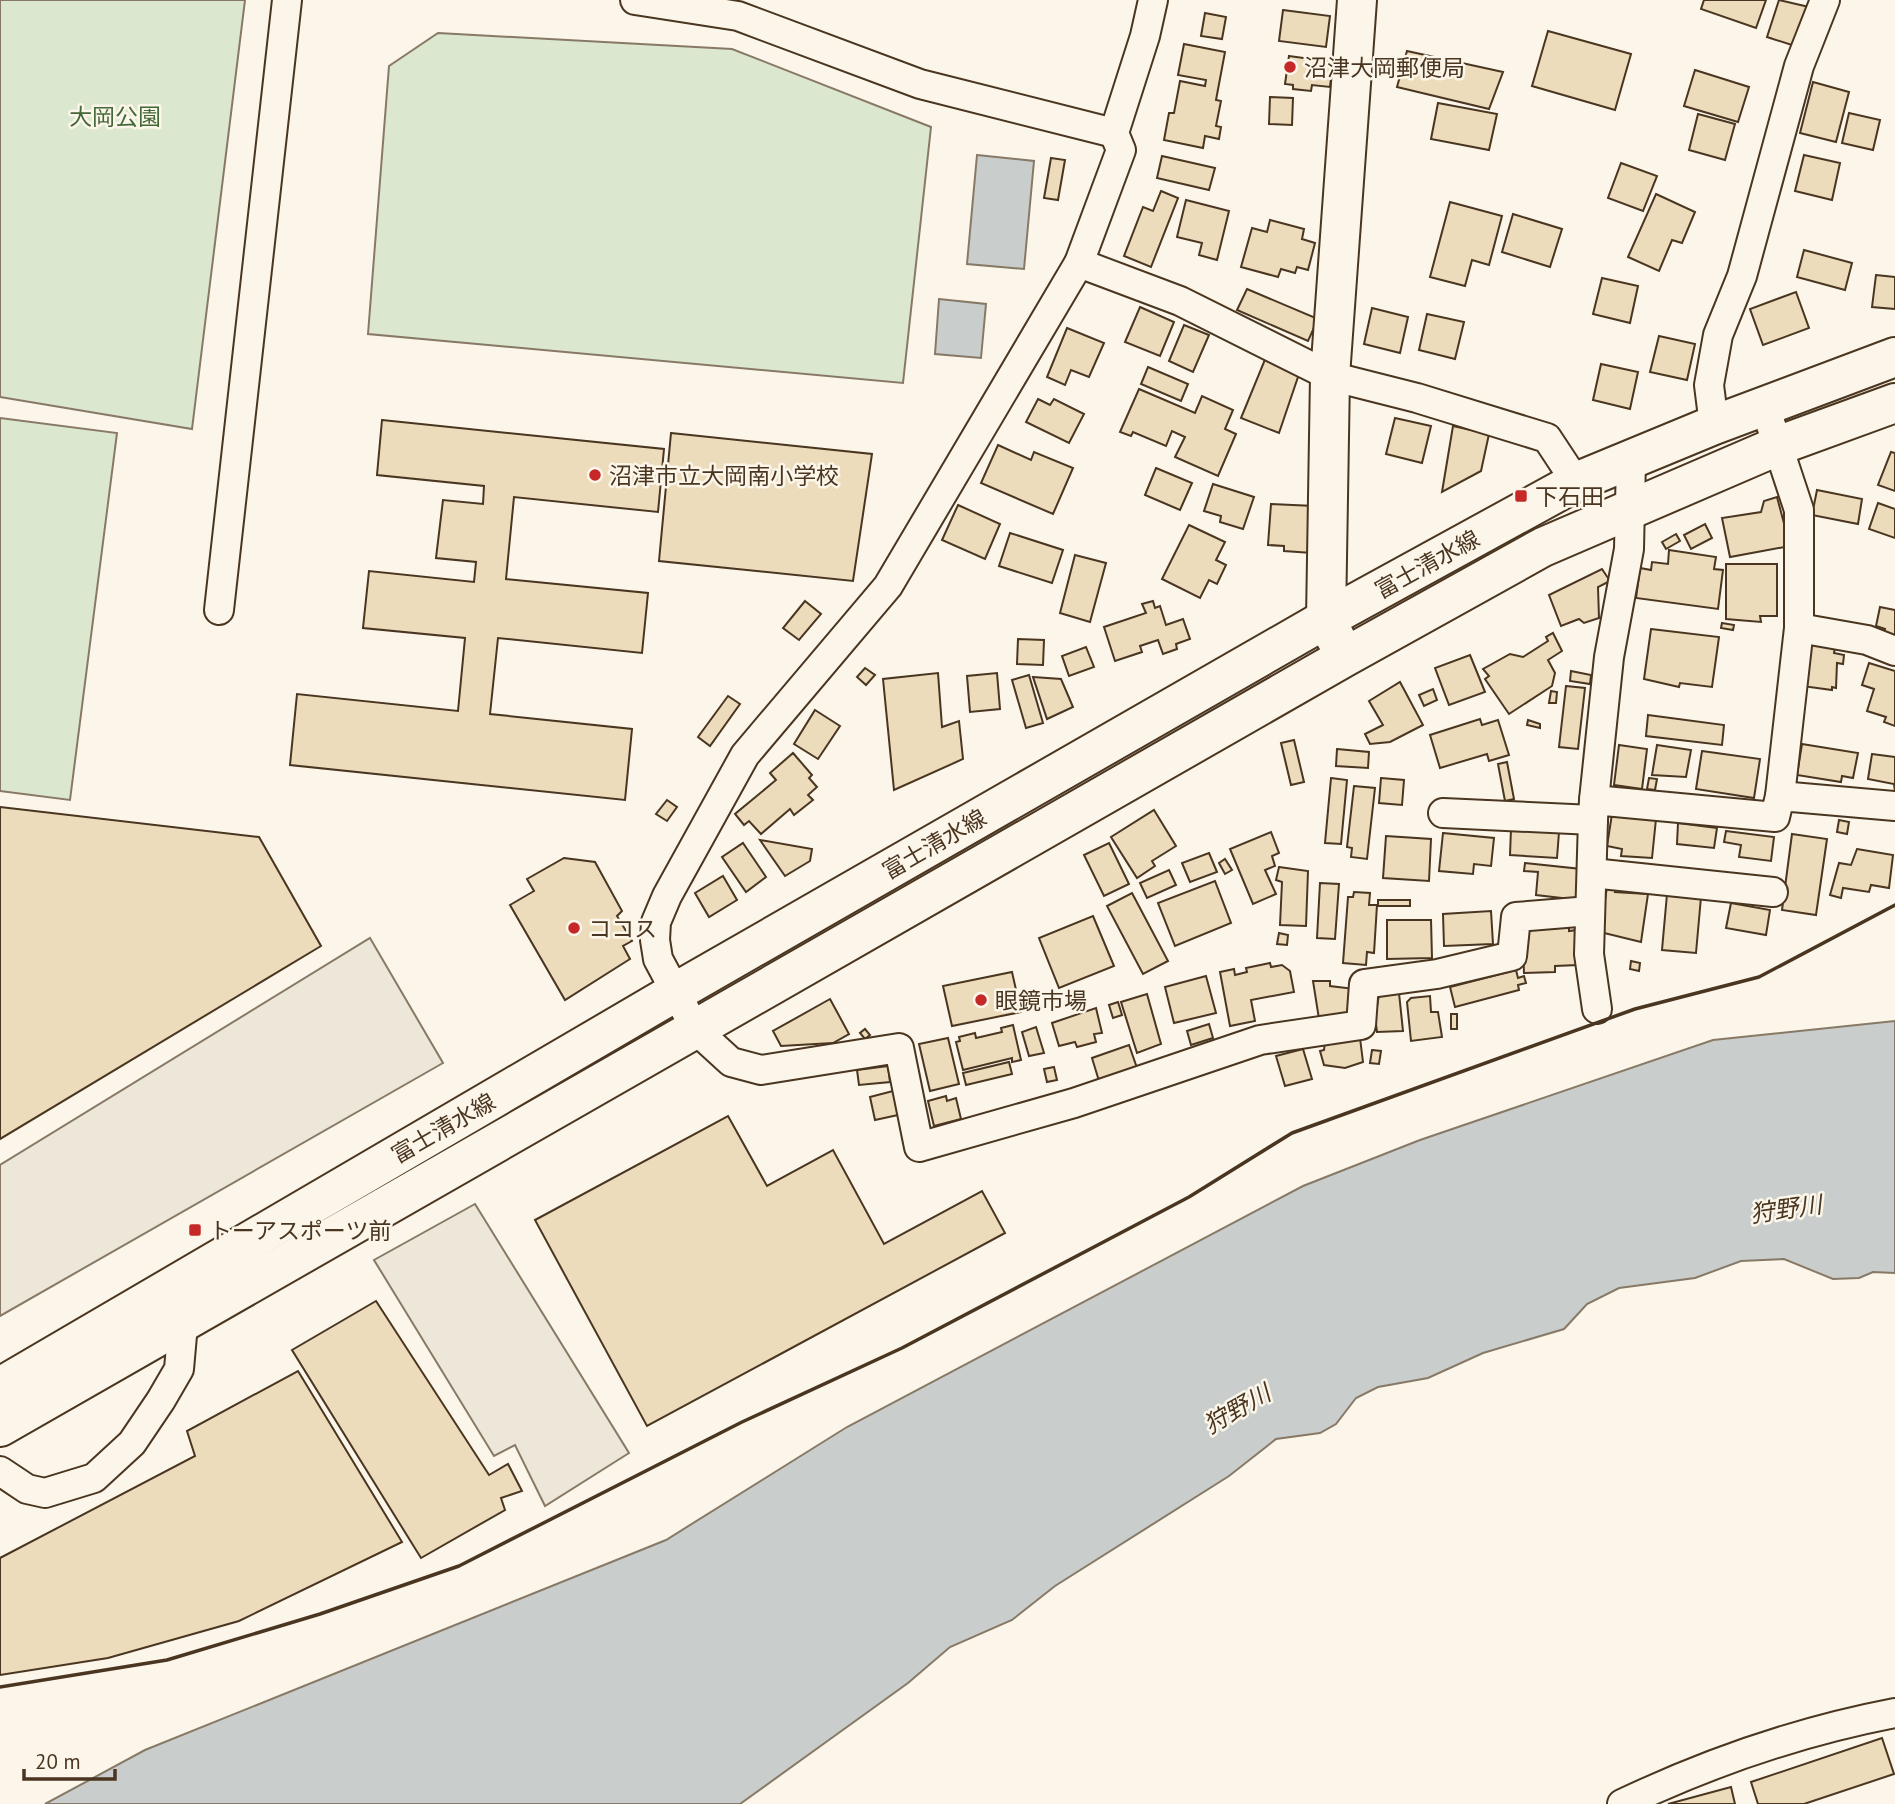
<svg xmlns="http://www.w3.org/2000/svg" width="1895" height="1804" viewBox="0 0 1895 1804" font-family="'PT Sans','Noto Sans JP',sans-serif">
<rect width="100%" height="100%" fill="#fbf6e9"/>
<g fill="#dce7d0" stroke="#887966" stroke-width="2">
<path d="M0,0H245L192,429L0,397Z"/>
<path d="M438,33L732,49L931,127L903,383L368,334L389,66Z"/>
<path d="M0,418L117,433L70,800L0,791Z"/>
</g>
<g fill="#ede7d9" stroke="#887966" stroke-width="2">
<path d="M370,938L443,1063L0,1316V1165Z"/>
<path d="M475,1204L629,1453L545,1506L515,1445L494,1456L374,1260Z"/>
</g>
<g fill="#c9cecd" stroke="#887966" stroke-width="2">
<path d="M977,155L1034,161L1024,269L967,264Z"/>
<path d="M939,299L986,304L981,358L935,354Z"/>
<path d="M1895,1021V1273L1873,1272L1859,1278L1833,1279L1784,1259L1741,1261L1695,1278L1619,1288L1587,1304L1564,1329L1483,1353L1428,1378L1378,1387L1356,1398L1336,1424L1320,1433L1276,1439L1229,1476L1055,1586L1012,1620L950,1647L908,1683L740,1804H45L145,1750L666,1540L847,1427L1303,1186L1420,1140L1713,1040Z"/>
</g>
<g fill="#ecdcbc" stroke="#4a3520" stroke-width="2">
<path d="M1704,0H1766L1756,28L1701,9Z"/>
<path d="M1779,0L1809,7L1795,46L1767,37Z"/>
<path d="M1283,10L1330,16L1326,47L1279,41Z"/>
<path d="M1205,13L1226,17L1222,39L1201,36Z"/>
<path d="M1548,31L1631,54L1615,110L1532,86Z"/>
<path d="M1184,44L1225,52L1216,100L1221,101L1216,126L1221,127L1219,139L1205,136L1203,148L1164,140L1169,113H1174L1180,81L1205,86L1206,80L1178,75Z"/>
<path d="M1407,51L1503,72L1489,109L1397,87Z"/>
<path d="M1289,56L1333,62L1330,87L1312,85L1311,91L1293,89V85L1285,84Z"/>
<path d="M1695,70L1749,87L1738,122L1684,106Z"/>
<path d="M1813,82L1849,92L1836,142L1800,133Z"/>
<path d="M1270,97L1293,98L1292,125L1269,124Z"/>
<path d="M1438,103L1497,114L1489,150L1431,139Z"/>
<path d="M1849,113L1880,120L1873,150L1842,143Z"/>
<path d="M1698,114L1735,124L1725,160L1689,150Z"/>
<path d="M1804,155L1840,163L1832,200L1795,191Z"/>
<path d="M1162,156L1215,168L1209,190L1157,178Z"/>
<path d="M1051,158L1065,160L1058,200L1044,198Z"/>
<path d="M1621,163L1657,176L1643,211L1608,198Z"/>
<path d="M1161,191L1178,198L1151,267L1124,256L1143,207L1153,211Z"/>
<path d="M1656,194L1695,212L1682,243L1672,240L1659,271L1628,257Z"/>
<path d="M1186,200L1229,211L1217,260L1199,255L1202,243L1177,237Z"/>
<path d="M1450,202L1502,216L1489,265L1472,260L1465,286L1430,277Z"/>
<path d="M1513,214L1562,229L1550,267L1502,252Z"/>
<path d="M1270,220L1304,229L1302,239L1315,243L1308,270L1297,267L1295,273L1281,269L1278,277L1241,267L1252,228L1267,232Z"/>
<path d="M1804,250L1852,263L1845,290L1797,277Z"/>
<path d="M1876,275L1895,277V309L1872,307Z"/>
<path d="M1602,278L1638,286L1630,323L1593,314Z"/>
<path d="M1247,289L1318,319L1308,341L1237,310Z"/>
<path d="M1796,292L1809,328L1763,345L1750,309Z"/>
<path d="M1140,307L1174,322L1160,356L1125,342Z"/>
<path d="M1372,308L1408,317L1400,353L1364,344Z"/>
<path d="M1427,314L1464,322L1455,359L1419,350Z"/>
<path d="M1184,325L1209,335L1193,372L1169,361Z"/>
<path d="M1067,328L1104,343L1089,377L1071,370L1065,385L1047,377Z"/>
<path d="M1659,336L1695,344L1687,380L1650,372Z"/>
<path d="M1266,357L1300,371L1279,433L1241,418Z"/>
<path d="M1601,364L1638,372L1630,409L1593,400Z"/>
<path d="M1148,367L1188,384L1181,401L1141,384Z"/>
<path d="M1139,389L1195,413L1202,396L1233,410L1225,429L1236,434L1218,476L1175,457L1185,437L1172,431L1166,446L1133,432L1131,436L1120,432Z"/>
<path d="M1038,399L1050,405L1054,399L1084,414L1069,443L1026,422Z"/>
<path d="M1395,418L1431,426L1422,463L1386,454Z"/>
<path d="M382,420L664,449L658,512L514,497L506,579L648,593L642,653L498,638L490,714L632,729L625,800L290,765L297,694L458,711L465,638L363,628L369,571L474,582L476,562L436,558L443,500L483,504L484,486L377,475Z"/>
<path d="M1453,426L1489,434L1481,471L1442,492Z"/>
<path d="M671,433L872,454L853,581L659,561Z"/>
<path d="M998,445L1031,460L1034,452L1073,468L1053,514L981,483Z"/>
<path d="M1891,452L1895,453V491L1878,485Z"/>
<path d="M1156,468L1192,483L1180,510L1145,495Z"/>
<path d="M1213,484L1254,497L1243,529L1220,522L1221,516L1204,511Z"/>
<path d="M1817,490L1862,499L1858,524L1812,515Z"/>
<path d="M1777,497L1790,546L1730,557L1722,518L1761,512L1764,501Z"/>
<path d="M1878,503L1895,509V538L1869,529Z"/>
<path d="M1271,504L1314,506L1312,553L1284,551V546L1268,545Z"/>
<path d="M958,505L1000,524L985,559L942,540Z"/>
<path d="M1705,524L1712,538L1691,549L1684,535Z"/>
<path d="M1189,525L1225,542L1216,560L1226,565L1217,584L1209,580L1200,598L1162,579Z"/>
<path d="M1010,533L1063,550L1052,583L999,566Z"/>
<path d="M1676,534L1680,541L1666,549L1662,542Z"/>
<path d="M1669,550L1716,557L1714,569L1723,570L1718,609L1636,598L1640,568L1651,570L1652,562L1668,564Z"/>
<path d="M1075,555L1106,563L1090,622L1060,613Z"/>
<path d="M1726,564H1777V616H1760L1761,622L1726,619Z"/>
<path d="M1602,569L1610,581L1598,587L1599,618L1584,623L1579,619L1561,626L1549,595Z"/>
<path d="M805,601L821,614L799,640L783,628Z"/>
<path d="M1153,601L1155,608L1160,606L1166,625L1183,619L1190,639L1176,644L1177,649L1163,654L1158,640L1140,646L1142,652L1115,661L1104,627L1146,613L1142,604Z"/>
<path d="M1880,607L1895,610V640L1884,634L1885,629L1876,626Z"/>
<path d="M1722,623L1734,625L1733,630L1721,628Z"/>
<path d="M1651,629L1719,637L1712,687L1680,683L1679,687L1644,679Z"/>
<path d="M1553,633L1562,651L1548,660L1555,673L1552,686L1509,714L1485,679L1489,676L1483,669L1510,654L1523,657L1548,641L1546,637Z"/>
<path d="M1018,639L1044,640L1043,665L1017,664Z"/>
<path d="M1809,644L1835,648L1834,653L1844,655L1843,664L1837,663L1836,688L1832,687V690L1802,686Z"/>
<path d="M1086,647L1094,667L1069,676L1062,656Z"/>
<path d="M1470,655L1485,692L1449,705L1435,668Z"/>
<path d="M1869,663L1895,671V726L1884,722L1886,717L1867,711L1874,689L1862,685Z"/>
<path d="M865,668L875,675L866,685L857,677Z"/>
<path d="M1571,671L1591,675L1590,684L1570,681Z"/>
<path d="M938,673L942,727L959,721L963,759L894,790L883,679Z"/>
<path d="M997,673L1000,709L970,712L967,676Z"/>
<path d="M1029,675L1043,723L1026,728L1012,680Z"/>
<path d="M1033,677L1061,679L1073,707L1047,719Z"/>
<path d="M1400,682L1423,725L1390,742L1370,744L1365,734L1383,725L1369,701Z"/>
<path d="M1566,686L1585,688L1578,749L1559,747Z"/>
<path d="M1433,689L1437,700L1424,706L1419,695Z"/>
<path d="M1551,691L1557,692L1556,703H1549Z"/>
<path d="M728,696L740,704L710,746L698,737Z"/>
<path d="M815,710L840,726L818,759L794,744Z"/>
<path d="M1648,715L1724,725L1722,745L1646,736Z"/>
<path d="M1480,719L1482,725L1498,720L1509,755L1489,761L1487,754L1440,768L1430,735Z"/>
<path d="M1528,720L1540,724V728L1527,725Z"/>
<path d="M1294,740L1304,782L1291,785L1281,743Z"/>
<path d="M1802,744L1858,753L1853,778L1842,776L1841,782L1797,775Z"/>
<path d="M1619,745L1647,749L1642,789L1614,785Z"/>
<path d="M1657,745L1691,750L1686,777L1652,775Z"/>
<path d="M1337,749L1369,752L1368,768L1336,766Z"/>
<path d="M1702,751L1760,759L1754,798L1696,789Z"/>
<path d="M793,753L812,775L809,778L817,787L808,795L813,800L794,815L790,809L761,834L749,821L744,825L735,814L776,780L770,773Z"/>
<path d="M1872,754L1895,757V791L1894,784L1868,779Z"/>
<path d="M1507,762L1514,799L1505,801L1498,764Z"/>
<path d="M1331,778L1347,780L1341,844L1325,843Z"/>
<path d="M1381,778L1404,780L1402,805L1379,803Z"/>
<path d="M1649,778L1657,779L1655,790L1647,789Z"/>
<path d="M1354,786L1375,788L1367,859L1351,857L1352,848L1347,847Z"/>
<path d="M667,800L677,807L667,821L656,814Z"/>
<path d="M0,807L259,837L321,946L0,1139Z"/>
<path d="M1154,810L1176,846L1152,861L1155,866L1137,878L1111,837Z"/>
<path d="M1612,814L1656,819L1652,858L1621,856L1622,849L1607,846Z"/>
<path d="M1839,820L1849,822L1847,834L1837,832Z"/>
<path d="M1678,823L1717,828L1714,848L1677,844Z"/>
<path d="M1511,829L1559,832L1557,858L1510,855Z"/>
<path d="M1726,831L1774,837L1771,861L1739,857L1741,845L1724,842Z"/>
<path d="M1271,832L1279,853L1272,856L1275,866L1265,870L1276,894L1253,904L1230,849Z"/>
<path d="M1443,833L1494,838L1491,866L1474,864L1473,874L1439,871Z"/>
<path d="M1792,834L1827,839L1816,915L1782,910Z"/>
<path d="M1386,836L1431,839L1429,881L1383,878Z"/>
<path d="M760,840L812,849L810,861L785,876Z"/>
<path d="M743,843L766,877L746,892L722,857Z"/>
<path d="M1109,843L1129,884L1104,896L1084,855Z"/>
<path d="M1857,849L1893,855L1889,888L1871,885L1869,892L1843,888L1841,898L1830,895L1839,863L1851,865Z"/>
<path d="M1209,853L1217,872L1190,882L1182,863Z"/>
<path d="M564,858L595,862L622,911L617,916L632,941L623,946L630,959L565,1000L510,905L534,891L527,879Z"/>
<path d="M1225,859L1232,870L1225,874L1219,863Z"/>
<path d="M1525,863L1581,869L1579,900L1536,895L1538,872L1524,871Z"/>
<path d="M1279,867L1308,871L1306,926L1280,925L1282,882L1276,880Z"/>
<path d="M1169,870L1176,885L1147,898L1140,883Z"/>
<path d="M723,876L737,900L709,917L695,893Z"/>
<path d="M1215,881L1231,923L1175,946L1158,903Z"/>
<path d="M1320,883L1339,884L1335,939L1317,938Z"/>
<path d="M1607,887L1616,888L1615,892L1648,894L1641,942L1600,932Z"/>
<path d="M1354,892L1370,893L1369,905H1377L1374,953L1367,952L1366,965L1343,963L1348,897H1353Z"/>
<path d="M1132,893L1168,961L1143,974L1107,906Z"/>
<path d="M1667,894L1701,897L1696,953L1662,950Z"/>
<rect x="1378" y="900" width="32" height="6"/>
<path d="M1731,903L1770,910L1766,935L1726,928Z"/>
<path d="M1491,911L1493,944L1444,946L1443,914Z"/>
<path d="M1093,916L1114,966L1059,988L1039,938Z"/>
<path d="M1387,920H1431L1432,958L1387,959Z"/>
<path d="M1569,922V931L1577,930L1578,965L1555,966V972L1524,973L1522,923Z"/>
<path d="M1279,933L1288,935L1287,945L1277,944Z"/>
<path d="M1631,961L1640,963L1639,971L1630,969Z"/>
<path d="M1270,963L1271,967L1282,965L1290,971L1294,992L1251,1000L1255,1021L1230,1026L1220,972L1234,969L1235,975L1247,972L1246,968Z"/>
<path d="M1516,970L1518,978L1524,976L1526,983L1518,985L1519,990L1455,1007L1450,987Z"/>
<path d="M1012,972L1021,1012L952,1026L943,986Z"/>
<path d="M1206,976L1216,1013L1174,1023L1165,987Z"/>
<path d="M1313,981H1330V986L1355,989L1351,1019H1319Z"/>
<path d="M1399,993L1403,1031L1377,1032L1375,1017L1379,995Z"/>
<path d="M1147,994L1161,1044L1137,1053L1121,1002Z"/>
<path d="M1430,996L1431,1012H1438L1442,1037L1411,1041L1407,1002L1411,998Z"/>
<path d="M830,999L849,1034L833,1043L781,1046L773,1031Z"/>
<path d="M1118,1002L1122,1015L1113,1018L1109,1005Z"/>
<path d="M1096,1008L1102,1033L1094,1034L1096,1042L1077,1047L1075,1042L1059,1046L1052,1023Z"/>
<rect x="1451" y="1014" width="6" height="15"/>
<path d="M1209,1024L1213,1038L1191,1045L1187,1031Z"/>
<path d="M1013,1025L1021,1060L1012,1062V1058L963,1070L956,1042L960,1041L959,1037L975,1033L976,1038L1002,1032L1001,1028Z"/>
<path d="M1036,1027L1044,1053L1029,1056L1022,1032Z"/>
<path d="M865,1029L870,1035L865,1039L860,1033Z"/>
<path d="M948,1038L959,1084L930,1091L919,1044Z"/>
<path d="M1360,1038L1363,1062L1345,1068L1324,1065L1320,1051L1324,1050L1325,1042Z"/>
<path d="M1129,1045L1137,1068L1099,1081L1092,1058Z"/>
<path d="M1303,1049L1312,1079L1285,1086L1276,1056Z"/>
<path d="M1372,1050L1381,1051L1379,1064L1370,1063Z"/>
<path d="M1009,1062L1012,1074L966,1085L963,1073Z"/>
<path d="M888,1066L890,1082L859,1085L857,1070Z"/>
<path d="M1054,1067L1057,1080L1047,1082L1044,1069Z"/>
<path d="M893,1091L898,1115L875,1120L870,1097Z"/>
<path d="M946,1096L947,1101L956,1098L961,1119L934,1126L928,1101Z"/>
<path d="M728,1116L767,1186L833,1150L884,1244L982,1191L1005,1233L647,1426L535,1220Z"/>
<path d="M376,1301L489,1475L508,1464L522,1491L501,1498L505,1510L421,1558L292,1350Z"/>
<path d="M298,1371L402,1542L239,1621L108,1658L0,1675V1558L195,1456L187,1431Z"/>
<path d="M1882,1738L1894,1774L1804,1804H1758L1751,1782Z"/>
<path d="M1731,1787L1735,1804H1668Z"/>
</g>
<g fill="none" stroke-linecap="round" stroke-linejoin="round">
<defs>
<g id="street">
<path d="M635,0L738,16L920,84L1114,133"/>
<path d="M1153,0L1145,36L1114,133L1121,150L1079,263L888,586L745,755L667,896L656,922L655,940L658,959L696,1030L731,1062L761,1070L899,1048L919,1147L1074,1103L1260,1040L1361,1025L1364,984L1437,974L1512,956L1516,917L1590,911"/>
<path d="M1079,263L1180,301L1330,376L1417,398L1547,438L1576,482"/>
<path d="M1765,407L1799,510V628L1780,796"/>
<path d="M1714,425L1709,385L1718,335L1742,276L1799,66L1825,0"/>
<path d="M219,610L287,0"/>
<path d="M1799,628L1867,640L1895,651"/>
<path d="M1594,800L1609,657L1629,549L1631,460"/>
<path d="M1443,813L1593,820L1594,800L1775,817L1780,796L1895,806"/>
<path d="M1593,820L1589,954L1597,1009"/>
<path d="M1592,873L1773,892"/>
<path d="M0,1471L27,1489L45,1493L94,1478L132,1443L161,1400L179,1369L183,1324"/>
<path d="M1622,1804C1708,1763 1801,1731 1895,1713"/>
</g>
<g id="secondary">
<path d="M1336,639L1326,619L1330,376L1357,0"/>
<path d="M0,1387L674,993L1326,619L1576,482L1714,425L1895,357"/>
<path d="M0,1427L1345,657L1543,547L1780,445L1895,403"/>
</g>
</defs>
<use href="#street" stroke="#4a3520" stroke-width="32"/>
<use href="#secondary" stroke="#4a3520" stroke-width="42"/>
<use href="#street" stroke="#fbf6e9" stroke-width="28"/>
<use href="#secondary" stroke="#fbf6e9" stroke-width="38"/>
<path stroke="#4a3520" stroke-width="3.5" d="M0,1687L167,1660L320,1614L459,1566L742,1422L902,1348L1189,1197L1292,1133L1635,1009L1759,977L1895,905"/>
</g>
<g fill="#c62828" stroke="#fbf6e9" stroke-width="2.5">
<circle cx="1290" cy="67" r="7"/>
<circle cx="595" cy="475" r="7"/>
<rect x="1514" y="489" width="14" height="14" rx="3.5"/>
<circle cx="574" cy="928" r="7"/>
<circle cx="981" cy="1000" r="7"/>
<rect x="188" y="1223" width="14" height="14" rx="3.5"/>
</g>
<g text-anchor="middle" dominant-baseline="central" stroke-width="5" stroke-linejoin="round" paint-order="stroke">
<g font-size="23" fill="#4a3520" stroke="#fbf6e9" text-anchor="start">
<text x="1304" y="67">沼津大岡郵便局</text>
<text x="609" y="475">沼津市立大岡南小学校</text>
<text x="1535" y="496">下石田</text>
<text x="588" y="928">ココス</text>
<text x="995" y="1000">眼鏡市場</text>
<text x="209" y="1230">トーアスポーツ前</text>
</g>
<g font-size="23" fill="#436837" stroke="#fbf6e9">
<text x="115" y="116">大岡公園</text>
</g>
<g font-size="23" fill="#4a3520" stroke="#fbf6e9">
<text transform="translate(1427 564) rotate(-29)">富士清水線</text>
<text transform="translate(934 844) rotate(-30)">富士清水線</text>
<text transform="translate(443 1128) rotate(-30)">富士清水線</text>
</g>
<g font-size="24" font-style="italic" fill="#4a3520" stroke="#fbf6e9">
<text transform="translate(1786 1209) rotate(-8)">狩野川</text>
<text transform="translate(1237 1409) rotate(-30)">狩野川</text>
</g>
</g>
<path d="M24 1769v10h91v-10" fill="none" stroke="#4a3520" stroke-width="3.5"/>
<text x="35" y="1769" font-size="21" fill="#4a3520" stroke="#fbf6e9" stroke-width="5" paint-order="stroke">20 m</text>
</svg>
